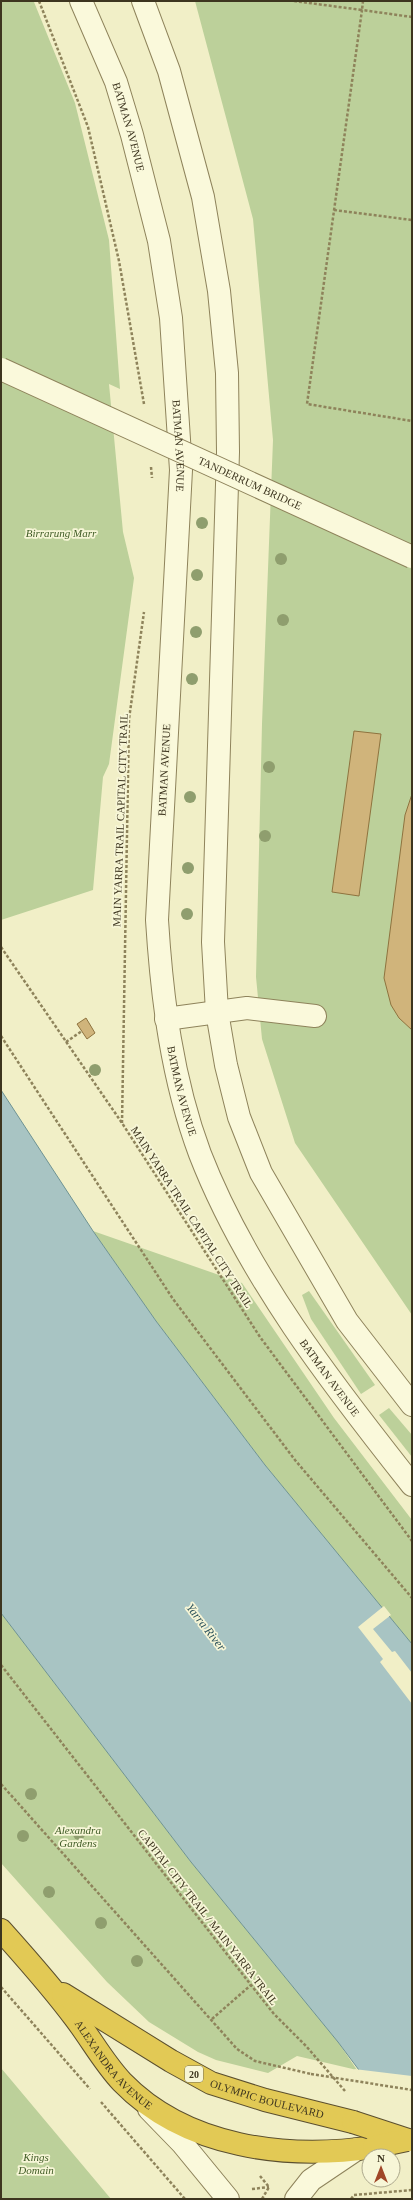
<svg xmlns="http://www.w3.org/2000/svg" width="413" height="2200" viewBox="0 0 413 2200" font-family="Georgia,serif">
<rect width="100%" height="100%" fill="#f1efc7"/>
<g fill="#bcd09a">
<path d="M1,1L34,2L75,103L109,240L120,389L109,384L123,532L134,578L109,764L103,777L93,890L1,920Z"/>
<path d="M195,1H412V1315L295,1143L262,1039L256,977L262,724L273,440L253,219Z"/>
<path d="M93,1231L242,1283L334,1418L412,1520V1644L265,1465L156,1321Z"/>
<path d="M309,1291L375,1385L361,1394L311,1319L302,1295Z"/>
<path d="M389,1408L412,1435V1457L379,1415Z"/>
<path d="M1,1613L191,1862L338,2042L357,2070L297,2056L268,2073L216,2060L198,2052L149,2022L107,1982L1,1863Z"/>
<path d="M1,2068L111,2199H112H1Z"/>
</g>
<path fill="#a8c4c3" stroke="#6e9393" d="M1,1090L93,1231L156,1321L265,1465L412,1644V2141L338,2042L191,1862L1,1613Z"/>
<g fill="#f1efc7">
<path d="M384,1606L391,1615L373,1629L392,1652L395,1651L412,1673V1704L380,1662L383,1659L358,1627Z"/>
<path d="M354,2069L412,2076V2143L410,2142Z"/>
</g>
<g fill="#d0b47b" stroke="#8e733f">
<path d="M354,731L381,734L359,896L332,892Z"/>
<path d="M412,794V1030L399,1018L391,1005L384,978L405,815Z"/>
<path d="M86,1018L95,1033L87,1039L77,1024Z"/>
</g>
<g fill="none" stroke-linecap="round" stroke-linejoin="round">
<defs>
<g id="minor">
<path id="s1" d="M81,1L116,82L132,135L159,241L171,318L181,470L157,920C162,999 172,1079 200,1154C247,1275 332,1384 412,1485"/>
<path d="M143,1L169,71L203,197L219,291L227,373L228,452L213,942L217,1012L226,1065L239,1117L261,1173L347,1321L412,1405"/>
<path d="M166,1019L247,1008L315,1016"/>
<path d="M149,2109L182,2143L228,2199"/>
<path d="M296,2199L311,2180L357,2149"/>
</g>
<g id="highway">
<path id="s2" d="M1,1930C27,1959 52,1987 75,2018C91,2039 104,2063 122,2082C186,2148 287,2160 374,2147"/>
<path id="s3" d="M63,1994L171,2061L211,2083L265,2100L353,2122"/>
</g>
</defs>
<use href="#minor" stroke="#8e835b" stroke-width="24"/>
<use href="#highway" stroke="#5b4f2f" stroke-width="24"/>
<g stroke="#8e835b" stroke-width="2.5" stroke-dasharray="3 2" stroke-linecap="butt">
<path d="M39,1L88,127L119,261L144,404"/>
<path d="M294,1L362,10L363,1"/>
<path d="M412,17L362,10L307,404L412,421"/>
<path d="M334,210L412,220"/>
<path d="M151,467L152,478"/>
<path d="M1,947L122,1123L260,1337L412,1541"/>
<path d="M1,1036L173,1299L295,1460L412,1598"/>
<path d="M66,1042L82,1031"/>
<path d="M122,1123L129,719L144,612"/>
<path d="M1,1665L251,1985L274,2014L306,2046L345,2091"/>
<path d="M1,1784L237,2049L255,2061L311,2074"/>
<path d="M1,1987L90,2089"/>
<path d="M212,2019L251,1985"/>
<path d="M101,2102L185,2199"/>
<path d="M260,2176L269,2187"/>
<path d="M252,2189L269,2187"/>
<path d="M262,2199L269,2187"/>
<path d="M351,2199L354,2195L412,2190"/>
</g>
<use href="#minor" stroke="#faf9db" stroke-width="22"/>
<use href="#highway" stroke="#e2c955" stroke-width="22"/>
<defs>
<g id="minor-bridge">
<path id="s4" d="M1,369L412,557"/>
</g>
<g id="highway-bridge">
<path d="M353,2122L408,2140"/>
<path d="M374,2147L407,2140"/>
</g>
</defs>
<use href="#minor-bridge" stroke="#8e835b" stroke-width="24" stroke-linecap="butt"/>
<use href="#highway-bridge" stroke="#5b4f2f" stroke-width="24" stroke-linecap="butt"/>
<path stroke="#8e835b" stroke-width="2.5" stroke-dasharray="3 2" stroke-linecap="butt" d="M311,2074L412,2090"/>
<use href="#minor-bridge" stroke="#faf9db" stroke-width="22"/>
<use href="#highway-bridge" stroke="#e2c955" stroke-width="22"/>
</g>
<g fill="#8f9e6e">
<circle cx="202" cy="523" r="6"/>
<circle cx="281" cy="559" r="6"/>
<circle cx="197" cy="575" r="6"/>
<circle cx="283" cy="620" r="6"/>
<circle cx="196" cy="632" r="6"/>
<circle cx="192" cy="679" r="6"/>
<circle cx="269" cy="767" r="6"/>
<circle cx="190" cy="797" r="6"/>
<circle cx="265" cy="836" r="6"/>
<circle cx="188" cy="868" r="6"/>
<circle cx="187" cy="914" r="6"/>
<circle cx="95" cy="1070" r="6"/>
<circle cx="31" cy="1794" r="6"/>
<circle cx="79" cy="1834" r="6"/>
<circle cx="23" cy="1836" r="6"/>
<circle cx="49" cy="1892" r="6"/>
<circle cx="101" cy="1923" r="6"/>
<circle cx="137" cy="1961" r="6"/>
</g>
<g text-anchor="middle" dominant-baseline="central" stroke-width="3.5" stroke-linejoin="round" paint-order="stroke">
<rect fill="#f7f6d7" stroke="#756f56" stroke-width="1" x="185" y="2066" width="18" height="16" rx="3"/>
<g font-size="10" font-weight="bold" fill="#3d351f">
<text x="194" y="2074">20</text>
</g>
<g font-size="11" fill="#3d351f" stroke="#f7f6d7">
<text stroke="none"><textPath href="#s1" startOffset="135">BATMAN AVENUE</textPath></text>
<text stroke="none"><textPath href="#s1" startOffset="459">BATMAN AVENUE</textPath></text>
<text stroke="none"><textPath href="#s4" startOffset="274">TANDERRUM BRIDGE</textPath></text>
<text transform="translate(164 770) rotate(-87)">BATMAN AVENUE</text>
<text transform="translate(120 820) rotate(-88)">MAIN YARRA TRAIL CAPITAL CITY TRAIL</text>
<text stroke="none"><textPath href="#s1" startOffset="1107">BATMAN AVENUE</textPath></text>
<text transform="translate(192 1217) rotate(57)">MAIN YARRA TRAIL CAPITAL CITY TRAIL</text>
<text stroke="none"><textPath href="#s1" startOffset="1432">BATMAN AVENUE</textPath></text>
<text transform="translate(208 1917) rotate(52)">CAPITAL CITY TRAIL / MAIN YARRA TRAIL</text>
<text stroke="none"><textPath href="#s2" startOffset="176">ALEXANDRA AVENUE</textPath></text>
<text stroke="none"><textPath href="#s3" startOffset="231">OLYMPIC BOULEVARD</textPath></text>
</g>
<g font-size="11" font-style="italic" fill="#3f5b25" stroke="#f7f6d7">
<text x="61" y="533">Birrarung Marr</text>
<text x="78" y="1830">Alexandra<tspan x="78" dy="13">Gardens</tspan></text>
<text x="36" y="2157">Kings<tspan x="36" dy="13">Domain</tspan></text>
</g>
<g font-size="12" font-style="italic" fill="#2e545d" stroke="#f7f6d7">
<text transform="translate(206 1627) rotate(52)">Yarra River</text>
</g>
</g>
<rect width="413" height="2200" fill="none" stroke="#3d351f" stroke-width="4"/>
<g transform="translate(381 2168)"><circle r="19" fill="#f7f6d7" stroke="#ada98d"/>
<path d="M0-3L7 15L0 10L-7 15Z" fill="#a04628"/>
<text y="-6" font-size="11" font-weight="bold" text-anchor="middle" fill="#3d351f">N</text>
</g>
</svg>
